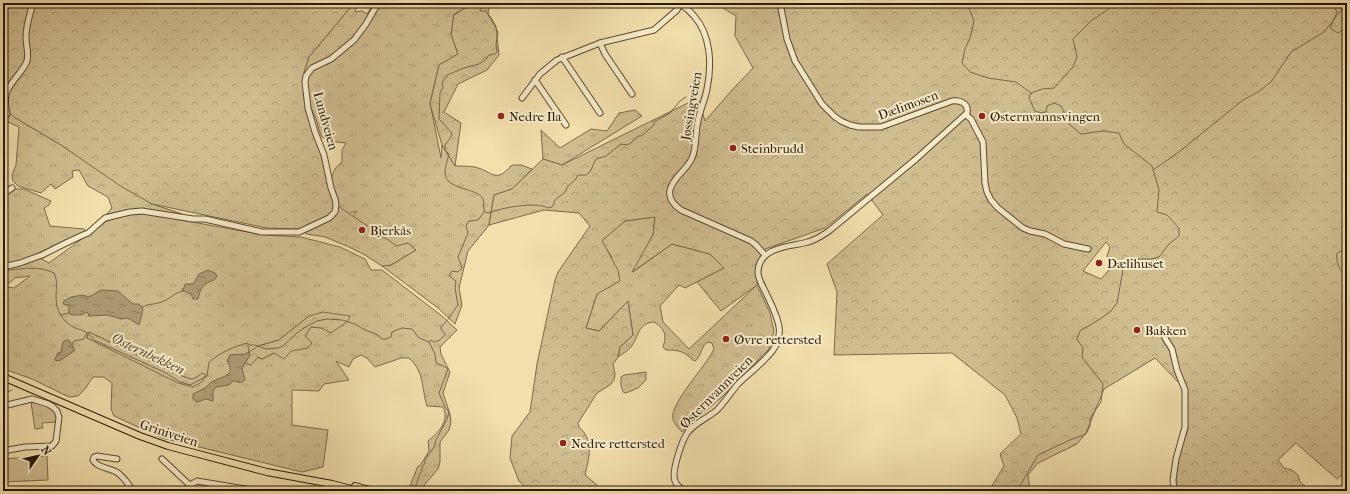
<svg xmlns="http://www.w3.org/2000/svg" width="1350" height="494" viewBox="0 0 1350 494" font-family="'IM FELL French Canon',serif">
<defs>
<pattern id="grass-tufts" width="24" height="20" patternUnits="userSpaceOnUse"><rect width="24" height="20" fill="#cfbd90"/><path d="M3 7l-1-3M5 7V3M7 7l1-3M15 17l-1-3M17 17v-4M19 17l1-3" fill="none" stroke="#b2a27b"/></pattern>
<pattern id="forest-crowns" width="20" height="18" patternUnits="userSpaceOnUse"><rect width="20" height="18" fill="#cfbd90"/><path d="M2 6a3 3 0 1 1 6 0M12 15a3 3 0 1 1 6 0" fill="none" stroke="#b2a27b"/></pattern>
<pattern id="wetland-marsh" width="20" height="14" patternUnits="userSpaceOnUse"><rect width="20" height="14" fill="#cfbd90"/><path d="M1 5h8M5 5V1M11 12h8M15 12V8" fill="none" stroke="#b2a27b"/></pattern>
<pattern id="water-ripples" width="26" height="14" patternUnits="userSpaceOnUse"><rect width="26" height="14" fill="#ad9b74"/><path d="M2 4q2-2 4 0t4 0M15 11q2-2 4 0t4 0" fill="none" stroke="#8d7d5d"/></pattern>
</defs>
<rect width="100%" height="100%" fill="#f1dfac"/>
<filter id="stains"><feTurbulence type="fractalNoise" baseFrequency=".005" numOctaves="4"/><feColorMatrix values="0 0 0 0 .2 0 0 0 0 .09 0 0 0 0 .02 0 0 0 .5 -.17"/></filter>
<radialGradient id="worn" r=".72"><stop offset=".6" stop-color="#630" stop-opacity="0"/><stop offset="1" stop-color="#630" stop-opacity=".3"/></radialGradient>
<g fill="url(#grass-tufts)" stroke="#7c6a4b" fill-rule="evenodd">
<path d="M354,3H358L355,12L362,11L367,14L374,3H470V5L454,14L451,34L458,54L439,65L430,103L441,158L442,145L455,166C461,166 469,166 475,167C494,172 495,184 512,165H521L532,169L512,189L494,195L489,225L468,251L459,288L462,305L455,324L438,308L382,266L391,265L416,250L408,243L397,247L352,216L357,211L339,216C334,196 323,176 342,162V150L346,143L328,141L321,136L316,119L308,101L304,72L309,57Z"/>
<path d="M3,106L14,117L61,145L152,204L182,214L138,210L107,214L112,208L108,197L88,186L79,170L72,171L73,177L55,189L51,184L41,193L18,186L13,181L12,175L16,165L19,127L6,121L3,122Z"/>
<path d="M635,110L642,116L562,165L543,159L541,130L560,148L591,129L607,131L619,113Z"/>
<path d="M13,189H24L51,201L49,205L44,208L50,226L84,229L86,231L54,246L34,255L49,263L105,222L123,215L148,214L264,235L301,237L340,247L365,259L371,270H382L442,316L457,330L440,347L441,354L450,372L443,393L450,414L451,422L449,430L440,442V462L438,469L419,491H408L418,466H420L429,451L428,441C438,433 450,421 443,407L427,406C421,387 425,373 409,358H401L375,367L367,358L361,355L353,359L349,367L336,361L349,380L324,384L319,391L292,390V425L328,430L323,467L302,472L162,438L114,416L111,409L112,383L104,377H93L85,389L78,396L69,397L32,379L7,370L3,367V286L14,288L30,276L15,278L8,284L3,283V196ZM309,316L322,328L311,327L305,336L291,351L274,353L262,359L250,355L258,346L279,340ZM89,332L179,375C191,379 192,382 202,373L193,387L87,338Z"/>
<path d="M655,217L653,235L633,272L672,244L710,254L724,268L685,288L679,285L660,306L663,322L689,349L757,285L770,313L774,331L769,349L721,398L682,432C679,428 674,424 673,419C669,404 707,365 714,349L712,343L707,342C701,347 701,357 695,361C691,360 690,357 687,355C681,350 673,350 666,350L663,347C667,335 665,329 654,322C639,323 639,334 633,344C630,350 623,353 618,357L620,347L633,335L628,301L599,331L586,328L597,294L612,257L601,241L625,221Z"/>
<path d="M646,372V380L638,388L626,393L623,392L621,386V377L624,375Z"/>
<path d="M31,402C45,405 56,406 57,422L42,423L43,428L35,429Z"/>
</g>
<g fill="url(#forest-crowns)" stroke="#7c6a4b" fill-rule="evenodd">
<path d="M3,3H354L309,57L304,72L309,114L335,204L397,246L408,243L416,250L391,265L382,266L365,255L347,246L325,237L307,234L299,229L267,228L152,204L122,187L61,145L14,117L3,106Z"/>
<path d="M473,3H490L488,13L496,26L499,55L487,70L458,84L444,112L461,123L455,166L442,145L430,104L439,65L458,54L451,34L454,15Z"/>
<path d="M720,3H1347V471L1337,479L1296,443L1278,460L1284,468L1292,470L1298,475L1300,482L1311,491H1175V466L1188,429L1184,388L1155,358L1104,389L1086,433L1077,444L1038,463L1028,475L1030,491H989L1004,466L1000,454L1021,434L1017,418L1005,395L952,353L834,355L837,292L827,264L883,215L867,194L825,228L765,249L757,285L721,311L697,282L724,268L710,254L672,244L632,272L653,235L655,217L625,221L602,241L618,270L620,281L597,294L586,328L599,331L628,301L633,335L620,347L618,357L613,364L615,374L614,380L610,385L597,393L578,423C579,429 582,429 585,434C593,447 588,461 585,475L597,485L599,491H530L519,481L510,458L512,436L530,412L537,364L555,280L558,272L590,226L579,213L544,210L489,225L494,195L512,189L543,159L562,165L698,98L705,121L733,89L753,68L735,36L736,16L723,8ZM1106,242L1110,247L1107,256L1109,270L1101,279L1083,271Z"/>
<path d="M323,312L350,316L348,321L331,333L322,328L311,327L305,336L312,343L308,348L291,351L284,359L274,353L262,359L258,357L251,365L245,363L250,355L249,352L258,346L279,340L309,316Z"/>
<path d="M89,332L179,375C191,379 192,382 202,373L206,375L203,381L193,387L178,383L87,338Z"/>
</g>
<g fill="url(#wetland-marsh)" stroke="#7c6a4b">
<path d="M1335,3H1347V27L1338,33L1330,28L1337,12L1333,4Z"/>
<path d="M1340,251L1343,252L1347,259V277C1340,272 1335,261 1337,253Z"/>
</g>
<path fill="#cfbd90" stroke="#7c6a4b" d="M47,456L48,480L3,482V459Z"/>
<g fill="url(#water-ripples)" stroke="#786648">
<path d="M208,270L215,273L217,276C213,283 210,280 206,284C201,287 199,294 198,299H193L191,294L183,291L182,289L184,288L185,284H193L199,274Z"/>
<path d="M101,290L118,291L133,304H139L142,307L143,310L139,325L128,318L121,319L108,315L89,316L88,313L87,312L81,315H71L69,313V306L63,304L64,301L71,297L83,295L88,297L91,296Z"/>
<path d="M66,340H69L75,350L61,360L56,361L55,359L58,353L61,352L63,342Z"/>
<path d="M249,352L250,355L242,368L245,380C240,385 238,381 233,381L229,385L216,387L213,391V401L206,399L197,402L193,399V394C197,392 201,390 205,388C208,386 209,383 212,382C222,376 237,376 227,361L230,355L245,354Z"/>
</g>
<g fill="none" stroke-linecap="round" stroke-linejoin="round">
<g stroke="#786648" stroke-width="1">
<path d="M481,3L480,11H486L498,32L496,44L497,52L495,54L489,55L485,60L479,64L464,68L447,75L442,83L443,87L440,93L439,119L452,133L451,137L445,145V150L449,154C448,159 445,166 445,172C445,191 477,187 483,199C484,203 484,208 484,212"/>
<path d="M967,3L974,21L970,38L965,49L962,63L970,72L988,78L1016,82L1031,93"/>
<path d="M1143,3L1153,5L1156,3"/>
<path d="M1153,170L1179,152L1243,100L1258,92L1271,82L1291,52L1324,32L1347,3"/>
<path d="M485,212L488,213C502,208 535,201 548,208L552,207L554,204V201L566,191L567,187L576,179L578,175H586L590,172L596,159L606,156L621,144L627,145L631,143L638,136H641L654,125V122L670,113L680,101L686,97"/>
<path d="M3,271C20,269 38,265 54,273C58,281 56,288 56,297C56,311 62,321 75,328C78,329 83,330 86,332C90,335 92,338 96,341L166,373L180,382L190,385L207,376L209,362C220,353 234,346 248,343V345H255L266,349L278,348L283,346L297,333L307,326L317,321L327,319L342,320L355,324L365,330L376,334L382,339H386L391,337L392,332L402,328L412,329L419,338L429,342L435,354L436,363L445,367L448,369L439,393L445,407L449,412L447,419L436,440L434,447L425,460V463L422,467V471C417,477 418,485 413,491"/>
<path d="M142,307C150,303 157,305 166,300C172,297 176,292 183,291"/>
<path d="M60,315L69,313"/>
<path d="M429,342L431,340L434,342C439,341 442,339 445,334L441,329V326C447,323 453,311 458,305L455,288L456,281L449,276L452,271L458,272L462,268L458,257L468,233L466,226L469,221L478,220L484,212"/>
<path d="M72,345L74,341L84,339L87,333"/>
<path d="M248,346L249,352"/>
<path d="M3,394L12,390"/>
<path d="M1017,491L1038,455L1070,440L1086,434L1090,426V418L1101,402L1103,384L1082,357L1083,348L1077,339L1080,331L1100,319L1111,311L1117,303L1124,264L1131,259H1151L1159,257L1169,244L1179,236V228L1167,215L1157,212L1159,190L1152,166L1124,144L1119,133L1103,131L1081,134L1070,125L1061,106L1054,103L1047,106L1046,112L1042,113L1035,111L1029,98L1031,93L1042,89L1054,88L1073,67L1077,57L1073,39L1091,21L1117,3"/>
</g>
<defs>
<g id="minor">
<path d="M600,43L605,54L632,94"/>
<path d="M562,57L600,113"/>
<path d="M535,80L566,125"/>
<path d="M522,98L540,74L557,60L600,43L654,30L677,10L680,4C685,7 690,11 694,16C711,35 712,65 707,89C705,100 700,110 698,121C695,133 697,147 692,158C687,170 673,177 670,190C668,199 674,205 681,210L751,241L756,245L765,255"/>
<path d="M7,114C3,94 6,90 18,75C22,70 25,66 27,61C29,53 26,45 26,37C26,25 30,14 33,3"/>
<path d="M966,115L971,119L983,142L985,183L987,192L991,200L998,208L1023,228L1030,231L1045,234L1064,244L1088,249"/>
<path d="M3,194L12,188"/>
<path d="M3,267L20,263L42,255L68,242L83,235L88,233L105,218L130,212L142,211L193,219H205L262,232H299L329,218L335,212L336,205L335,199L331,188L324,155L315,132L308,108L305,82L306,76L312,68L331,59L354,40L366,24L378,3"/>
<path d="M1165,338L1172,349L1177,370L1185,390V427L1176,459L1173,480L1174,491"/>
<path d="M3,406L32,399L48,404L53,407L57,411L59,417L56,441L52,446L25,447L3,451"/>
<path d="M117,459L97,456L94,457L93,460C97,468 111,468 118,473C124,478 129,484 132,491"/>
<path d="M162,459L196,491"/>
<path d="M190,485L197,481L258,491"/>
<path d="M686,491C681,489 677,486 675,481C671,472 682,440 688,432C696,422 708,418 717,410C725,402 731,392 738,384C747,375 758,367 767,357C790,335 776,315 765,291C762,285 758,279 758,272C759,246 790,247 808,242C816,240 823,235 829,231L916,159L967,113C969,103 960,100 952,101L881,127H859L850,125L841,121L834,116L822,104L795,61L787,39L780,3"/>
</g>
<g id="major">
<path d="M3,377L140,436L168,446L267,472L332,484L359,491"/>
<path d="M355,486L373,491"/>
</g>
</defs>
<use href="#minor" stroke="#5a4930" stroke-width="7"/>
<use href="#major" stroke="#281706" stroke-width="8"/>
<use href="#minor" stroke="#f6eac9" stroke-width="5"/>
<use href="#major" stroke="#f1dfac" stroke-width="6"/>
</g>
<g fill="#8f2418" stroke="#f6eac9" stroke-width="1.5">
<circle cx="501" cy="116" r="4"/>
<circle cx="982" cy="116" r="4"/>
<circle cx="733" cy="148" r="4"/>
<circle cx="362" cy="230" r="4"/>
<circle cx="1099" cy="263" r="4"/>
<circle cx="1137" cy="330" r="4"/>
<circle cx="726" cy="339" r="4"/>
<circle cx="563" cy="443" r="4"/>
</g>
<g text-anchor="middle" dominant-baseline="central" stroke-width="4" stroke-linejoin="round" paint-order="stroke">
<g font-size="13" fill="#281706" stroke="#f6eac9">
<text transform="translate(908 105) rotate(-20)">Dælimosen</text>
<text transform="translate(691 106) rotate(-80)">Jøssingveien</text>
<text transform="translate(326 121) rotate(74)">Lundveien</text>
<text transform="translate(716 392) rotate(-45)">Østernvannveien</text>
<text transform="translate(169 433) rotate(18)">Griniveien</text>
</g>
<g font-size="13" fill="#281706" stroke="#f6eac9" text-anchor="start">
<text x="509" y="116">Nedre Ila</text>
<text x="990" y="116">Østernvannsvingen</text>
<text x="741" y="148">Steinbrudd</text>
<text x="370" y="230">Bjerkås</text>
<text x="1107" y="263">Dælihuset</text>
<text x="1145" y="330">Bakken</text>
<text x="734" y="339">Øvre rettersted</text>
<text x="571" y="443">Nedre rettersted</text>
</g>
<g font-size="14" font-style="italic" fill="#5d4c32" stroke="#f6eac9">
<text transform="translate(148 354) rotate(25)">Østernbekken</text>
</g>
</g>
<rect width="1350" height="494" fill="none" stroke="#f1dfac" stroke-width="16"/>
<rect x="4" y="4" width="1342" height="486" fill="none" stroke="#281706" stroke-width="2"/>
<rect x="8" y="8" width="1334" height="478" fill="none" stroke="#281706"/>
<g transform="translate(38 456) rotate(56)" stroke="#f6eac9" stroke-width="3" paint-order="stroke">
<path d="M0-3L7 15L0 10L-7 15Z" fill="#281706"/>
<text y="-6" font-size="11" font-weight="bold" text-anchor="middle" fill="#281706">N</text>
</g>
<rect width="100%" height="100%" filter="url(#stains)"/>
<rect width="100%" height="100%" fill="url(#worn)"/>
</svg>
